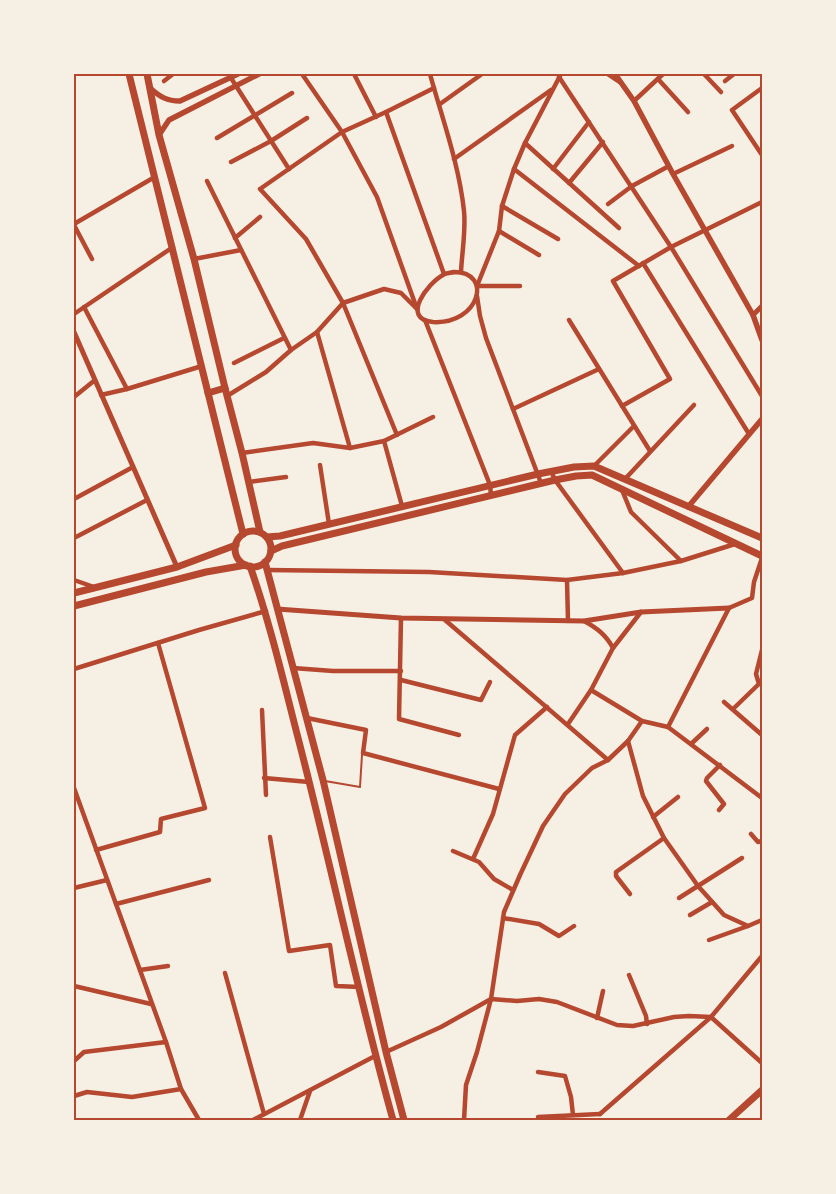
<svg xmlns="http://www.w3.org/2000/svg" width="836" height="1194" viewBox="0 0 836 1194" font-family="Lora,serif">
<rect width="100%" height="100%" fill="#f6efe4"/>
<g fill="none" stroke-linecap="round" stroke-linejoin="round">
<path stroke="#b5482f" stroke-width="2" d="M325,781L360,787L362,755"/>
<g stroke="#b5482f" stroke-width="4.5">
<path d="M302,74L342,132L377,197L417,309"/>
<path d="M354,74L376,117"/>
<path d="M430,74C442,118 459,164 464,211C466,230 462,252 461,272"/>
<path d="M704,74L721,92"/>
<path d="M559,77L671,247L762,396"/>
<path d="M231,78L289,169"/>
<path d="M658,79L688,112"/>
<path d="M164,81L173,74"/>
<path d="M725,81L734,74"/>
<path d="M762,88L732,110L762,155"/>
<path d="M634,101L663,74"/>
<path d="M440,104L482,74"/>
<path d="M386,112L444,274"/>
<path d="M217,138L292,93"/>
<path d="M525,143L619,228"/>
<path d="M454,159L551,90"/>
<path d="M231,162L271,141L307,118"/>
<path d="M514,169L639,266"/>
<path d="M553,169L589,122"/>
<path d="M673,174L732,146"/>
<path d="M207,181L291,350"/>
<path d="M569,183L603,142"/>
<path d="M608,204L632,186L669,166"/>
<path d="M502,206L558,239"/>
<path d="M74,224L153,178"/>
<path d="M74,225L92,259"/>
<path d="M499,231L539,255"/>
<path d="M235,238L260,217"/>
<path d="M194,259L241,250"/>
<path d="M643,263L749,434"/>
<path d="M454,272C494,272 479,325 433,322C400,319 428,283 443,275C446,273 451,273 454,272Z"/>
<path d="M520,286H477L499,231L502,206L514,169L525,143L561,74"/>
<path d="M477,296L480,316L486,338L541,483"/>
<path d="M84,307L127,389"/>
<path d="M74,314L173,247"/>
<path d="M425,320L490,485L491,495"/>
<path d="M569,320L650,451"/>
<path d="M317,332L350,448"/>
<path d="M234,363L284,338"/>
<path d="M101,395L127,389L202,366"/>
<path d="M227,396L266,372L291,350L317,332L343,303L384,289L401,293L416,308"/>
<path d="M74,397L95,380"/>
<path d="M622,406L670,379L613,281L671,247L762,202"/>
<path d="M513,409L599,369"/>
<path d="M397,435L343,303L306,239L260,189L342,132L386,112L434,88"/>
<path d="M384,441L402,506"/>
<path d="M242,453L313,443L350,448L384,441L433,417"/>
<path d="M320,465L329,524"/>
<path d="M594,466L634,426"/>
<path d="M551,471L555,480L623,573"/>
<path d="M625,479L694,405"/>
<path d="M249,482L286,477"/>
<path d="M622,490L631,512L681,561"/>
<path d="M74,499L133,467"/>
<path d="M74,538L147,500"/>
<path d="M267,570L429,572L567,580L623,573L681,561L735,544"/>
<path d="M74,580L94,587"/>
<path d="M567,580L568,621"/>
<path d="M641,612L613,648L591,690L642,721L668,727L762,798"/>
<path d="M401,618L399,719L459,735"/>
<path d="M445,620L608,760"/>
<path d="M584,621C597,628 606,635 613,648"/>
<path d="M293,668L333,671H401"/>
<path d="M74,669L199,630L266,611"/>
<path d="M401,680L481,700L490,682"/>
<path d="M759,684L756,674L762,650"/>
<path d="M724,702L762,735"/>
<path d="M733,709L762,681"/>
<path d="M262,710L266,795"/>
<path d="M307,718L366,730L363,753L499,789"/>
<path d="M568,724L591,690"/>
<path d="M668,727L729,608L752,598L754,582L762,558"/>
<path d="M628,741L643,796L664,838L698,886L724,915L748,926L762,920"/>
<path d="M691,744L707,729"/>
<path d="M264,778L309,782"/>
<path d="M74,788L166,1042L181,1089L199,1120"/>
<path d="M719,810L724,804L706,781L707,778L720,765"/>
<path d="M653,817L678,797"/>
<path d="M751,834L758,842L762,841"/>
<path d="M270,837L289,951L330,945L336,986L360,987"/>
<path d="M96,850L160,832L161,819L205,808L158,643"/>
<path d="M453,851L479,862L494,879L513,890"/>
<path d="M473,859L493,814L515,735L547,707"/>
<path d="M74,888L107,880"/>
<path d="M630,894L616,876V872L664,838"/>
<path d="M679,898L742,858"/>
<path d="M116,904L209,880"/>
<path d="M690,915L712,902"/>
<path d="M503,918L539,924L559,936L574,926"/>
<path d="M709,940L748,926"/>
<path d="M140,970L168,966"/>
<path d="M225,973L264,1114"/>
<path d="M629,975L646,1016L647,1024"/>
<path d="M74,986L151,1004"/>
<path d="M491,999L517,1001L539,999L557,1002L617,1025L633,1026L674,1017L689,1016L711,1017L762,1063"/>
<path d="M597,1018L603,991"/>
<path d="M386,1052L441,1027L491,999"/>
<path d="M74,1061L84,1052L166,1042"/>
<path d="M538,1072L565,1076L571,1097L573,1115"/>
<path d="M74,1096L87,1092L132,1097L181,1089"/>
<path d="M600,1114L711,1017L762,956"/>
<path d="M538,1117L600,1114"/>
<path d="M253,1120L375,1056"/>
<path d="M300,1120L310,1091"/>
<path d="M464,1120L466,1085L477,1052L491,999L504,912L520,875L543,826L565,794L592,768L608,760L628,741L642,721"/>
</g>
<g stroke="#b5482f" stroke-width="5">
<path d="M608,74L620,82"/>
<path d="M753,315L762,306"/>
<path d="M74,332L177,567"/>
<path d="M277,609L401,618L584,621L641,612L729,608"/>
</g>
<g stroke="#b5482f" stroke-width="5.5">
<path d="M615,74L634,101L673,174L753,315L762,340"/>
<path d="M150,88C160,97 167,101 180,101L238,74"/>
<path d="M159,135L169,120L259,74"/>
<path d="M688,507L762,419"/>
</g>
<g stroke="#b5482f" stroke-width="7">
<path d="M129,74L243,534"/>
<path d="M147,74L159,135L194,259L225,388L242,453L260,532"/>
<path d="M208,393L225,388"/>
<circle cx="253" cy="549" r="18"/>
<path d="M267,537L280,536L538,474L574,467L594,466L762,538"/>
<path d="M271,551L282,546L555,480L576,476L592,475L762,556"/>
<path d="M265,562L323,780L386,1052L404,1120"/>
<path d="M250,566C269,620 282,675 296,730C330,860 357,991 393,1120"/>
<path d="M74,593L177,567L236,545"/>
<path d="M74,606L206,572L246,565"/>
<path d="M729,1120L762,1090"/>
</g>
</g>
<rect width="836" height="1194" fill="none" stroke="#f6efe4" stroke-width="150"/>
<rect x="75" y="75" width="686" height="1044" fill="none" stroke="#b5482f" stroke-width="2"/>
</svg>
